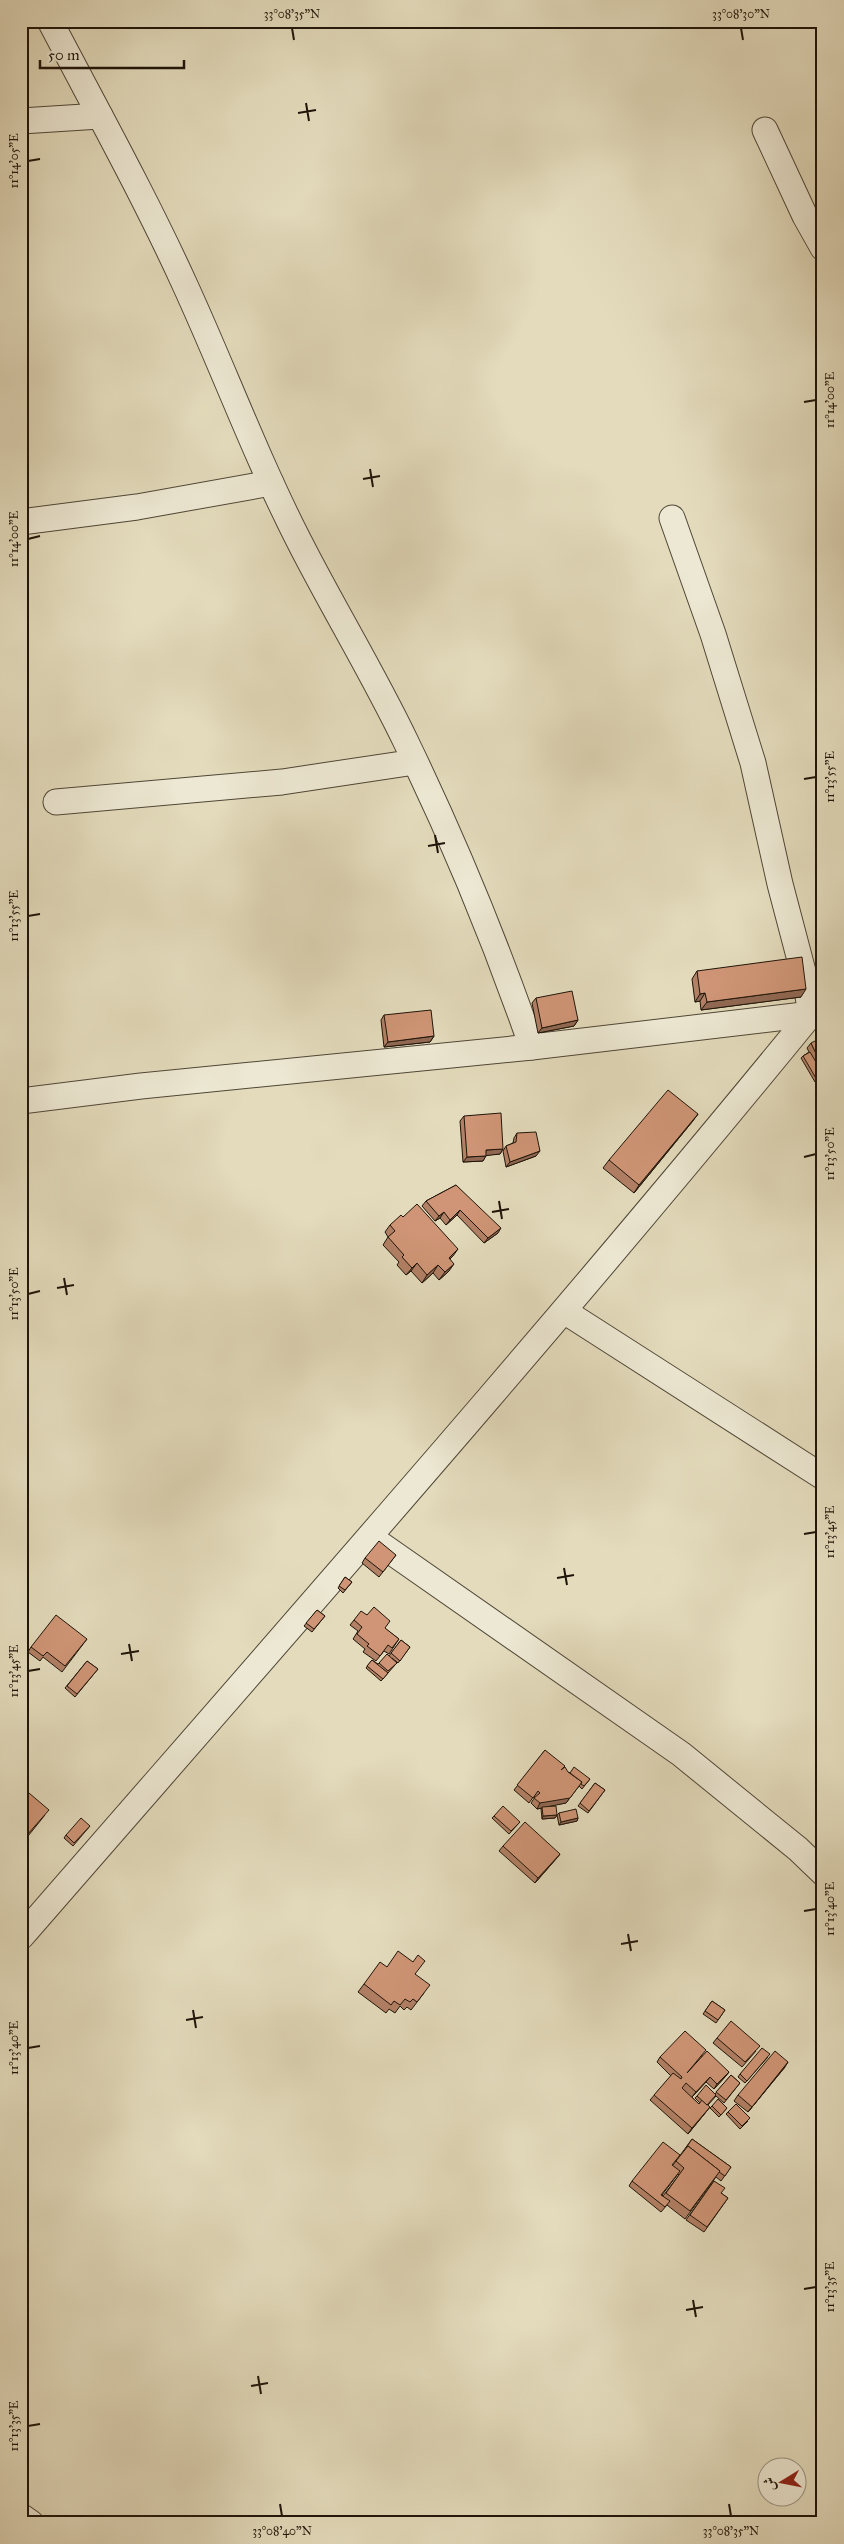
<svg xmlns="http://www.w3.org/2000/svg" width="844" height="2544" viewBox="0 0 844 2544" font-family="'IM FELL Great Primer',Amiri,serif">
<rect width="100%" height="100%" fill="#e3dbbc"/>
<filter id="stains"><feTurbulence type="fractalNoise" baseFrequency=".004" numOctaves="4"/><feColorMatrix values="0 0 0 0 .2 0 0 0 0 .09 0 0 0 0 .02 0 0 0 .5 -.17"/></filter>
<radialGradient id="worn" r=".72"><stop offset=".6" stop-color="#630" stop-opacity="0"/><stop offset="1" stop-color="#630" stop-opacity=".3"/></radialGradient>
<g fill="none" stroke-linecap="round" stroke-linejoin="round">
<defs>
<g id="minor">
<path d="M50,21C96,109 144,195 185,285C224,370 256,457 299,541C333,608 373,673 406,742C454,841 496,943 532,1047"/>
<path d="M21,121L100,116"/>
<path d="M765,130L805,216L823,248"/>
<path d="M21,522L137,507L271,483"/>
<path d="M56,802L282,782L415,762"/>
<path d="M21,1101L141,1086L532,1047L820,1013"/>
<path d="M564,1311L823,1477"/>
<path d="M370,1537L681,1754L798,1849L823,1873"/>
<path d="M21,1937C287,1631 555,1328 811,1014L805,979L780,884L753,763L713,634L672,518"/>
<path d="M21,2516L31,2523"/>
</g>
</defs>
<use href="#minor" stroke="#4f4636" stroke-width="27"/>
<use href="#minor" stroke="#ede8d3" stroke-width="25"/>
</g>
<g fill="#b28065" stroke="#1e1409" fill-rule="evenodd">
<path d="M697,971L801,997L701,1010L700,1001L695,1002L692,979Z"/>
<path d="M536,998L578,1020L574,1026L538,1033L532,1003Z"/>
<path d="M384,1015L434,1036L430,1042L384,1047L381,1020Z"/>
<path d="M811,1043L823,1067L819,1068L823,1067V1078L815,1082L801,1058L803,1056L809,1052L807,1048Z"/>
<path d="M698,1114L692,1122L634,1193L603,1168L609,1160Z"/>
<path d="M464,1116L503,1149L500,1154L486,1155L483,1161L463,1162L460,1121Z"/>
<path d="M517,1133L536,1156L506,1167L503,1151L506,1146L513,1143L514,1138Z"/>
<path d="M456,1185L498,1233L484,1243L457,1215L446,1225L440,1218L435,1221L422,1206L426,1201Z"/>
<path d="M403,1217L453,1256L450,1259L449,1271L439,1280L433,1273L422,1283L411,1271L406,1275L397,1265L399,1262L383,1245L388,1237L385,1232L390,1225Z"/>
<path d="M396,1555L379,1577L362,1563L365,1558Z"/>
<path d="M345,1577L352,1582L343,1593L338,1588Z"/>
<path d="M317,1610L325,1616L312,1632L304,1626Z"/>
<path d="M367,1615L399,1639L389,1654L384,1651L376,1661L363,1652L365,1649L353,1639L358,1631L350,1625L354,1620Z"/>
<path d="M87,1639L62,1672L43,1657L40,1661L28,1652L31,1647Z"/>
<path d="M401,1640L410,1647L398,1663L392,1658L395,1665L381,1681L366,1668L372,1660L378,1664L389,1656Z"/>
<path d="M87,1661L98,1669L75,1697L65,1688Z"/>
<path d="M545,1750L561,1770L590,1779L582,1789L579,1786L566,1803L548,1806L557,1815L555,1818L542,1819L541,1809L542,1808L537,1809L531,1803L535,1797L534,1796L529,1803L514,1790Z"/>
<path d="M595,1783L605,1790L588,1813L578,1806Z"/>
<path d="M21,1803L45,1815L24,1841L21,1838Z"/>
<path d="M559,1813L578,1818L577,1821L559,1825L557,1815Z"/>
<path d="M494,1816L520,1822L509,1834L492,1818Z"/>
<path d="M90,1826L73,1846L64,1838L66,1835Z"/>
<path d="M503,1846L560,1854L556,1859L535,1883L499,1851Z"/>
<path d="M387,1967L415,1974L424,1993L411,2010L407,2007L404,2010L400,2006L395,2013L389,2009L386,2013L358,1992L364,1984Z"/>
<path d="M712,2001L725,2010L716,2023L703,2014Z"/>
<path d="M717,2038L756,2051L742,2067L713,2043Z"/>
<path d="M703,2056L729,2072L725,2077L714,2089L706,2082L692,2097L699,2104L700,2103L695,2098L697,2096L715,2094L731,2075L740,2083L724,2103L716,2096L708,2105L706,2112L688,2134L650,2100L671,2076L657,2062L660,2057Z"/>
<path d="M768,2057L745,2083L738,2077L740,2074Z"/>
<path d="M785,2067L748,2112L734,2101L738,2095Z"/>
<path d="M712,2106L727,2108L719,2117L710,2108Z"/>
<path d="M728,2112L748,2121L740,2129L726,2114Z"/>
<path d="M692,2139L731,2167L721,2181L716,2177L685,2219L667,2205L661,2212L629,2186L632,2181L673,2165ZM678,2174L679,2175L663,2196L662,2195Z"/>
<path d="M714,2181L721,2193L728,2198L704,2232L686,2220Z"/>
</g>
<g fill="#916853" stroke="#1e1409">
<path d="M806,989L801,997L701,1010L707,1002Z"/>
<path d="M705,993L700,1001L695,1002L700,994Z"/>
<path d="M578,1020L574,1026L538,1033L542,1028Z"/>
<path d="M434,1036L430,1042L384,1047L388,1042Z"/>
<path d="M823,1063V1067L817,1069L821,1064Z"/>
<path d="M823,1077V1078L815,1082L817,1080Z"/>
<path d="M698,1114L692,1122L634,1193L639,1185Z"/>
<path d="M503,1149L500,1154L483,1156L486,1150Z"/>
<path d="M540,1151L536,1156L506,1167L510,1162Z"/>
<path d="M486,1156L483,1161L463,1162L467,1157Z"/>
<path d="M460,1210L457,1215L446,1225L450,1220Z"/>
<path d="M444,1212L440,1218L435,1221L439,1216Z"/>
<path d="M501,1228L498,1233L484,1243L488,1238Z"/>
<path d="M458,1249L453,1256L443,1265L449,1258Z"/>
<path d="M417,1263L411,1271L406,1275L412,1268Z"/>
<path d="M454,1264L449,1271L439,1280L445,1272Z"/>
<path d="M438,1265L433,1273L422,1283L427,1275Z"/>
<path d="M578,1787L566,1803L537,1809L540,1803Z"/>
<path d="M557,1815L555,1818L542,1819L543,1816Z"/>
<path d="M578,1818L577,1821L559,1825L561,1822Z"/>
<path d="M560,1854L556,1859L535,1883L538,1878Z"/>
<path d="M788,2062L785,2067L748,2112Z"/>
<path d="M729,2072L725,2077L714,2089L717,2084Z"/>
<path d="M710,2077L706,2082L692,2097L696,2092Z"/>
<path d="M710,2107L706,2112L688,2134L692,2128Z"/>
</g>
<g fill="#cf9576" stroke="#1e1409">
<path d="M802,957L806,989L707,1002L705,993L700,994L697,971Z"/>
<path d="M572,991L578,1020L542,1028L536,998Z"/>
<path d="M431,1010L434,1036L388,1042L384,1015Z"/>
<path d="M823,1037V1063L821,1064L811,1043Z"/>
<path d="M810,1052L820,1069L823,1067V1077L817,1080L803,1056Z"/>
<path d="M668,1090L698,1114L639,1185L609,1160Z"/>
<path d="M501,1113L503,1149L486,1150V1156L467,1157L464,1116Z"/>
<path d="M536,1132L540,1151L510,1162L506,1146L516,1142L517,1133Z"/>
<path d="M456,1185L501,1228L488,1238L460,1210L450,1220L444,1212L439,1216L426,1201Z"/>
<path d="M417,1204L458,1249L449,1258L454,1264L445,1272L438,1265L427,1275L417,1263L412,1268L402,1257L404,1255L388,1237L395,1231L390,1225L401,1215L403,1217Z"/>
<path d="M379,1541L396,1555L383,1572L365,1558Z"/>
<path d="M345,1577L352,1582L345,1590L339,1586Z"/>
<path d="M374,1607L390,1621L385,1628L399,1639L392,1648L388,1645L380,1656L367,1646L369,1644L357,1634L362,1627L354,1620L361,1611L367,1615Z"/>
<path d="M317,1610L325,1616L314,1629L306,1623Z"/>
<path d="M56,1615L87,1639L65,1666L47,1652L43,1656L31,1647Z"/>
<path d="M401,1640L410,1647L400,1661L391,1653Z"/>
<path d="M387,1654L397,1663L388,1671L379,1663Z"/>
<path d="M372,1660L388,1673L383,1679L367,1666Z"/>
<path d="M87,1661L98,1669L77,1694L67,1686Z"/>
<path d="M545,1750L565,1766L561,1770L565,1767L568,1772L582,1782L570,1798L540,1803L534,1798L540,1793L538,1791L533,1798L517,1785Z"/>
<path d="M574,1767L590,1779L584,1786L581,1784L582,1782L570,1773Z"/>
<path d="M595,1783L605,1790L589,1811L580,1803Z"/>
<path d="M29,1793L49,1810L27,1835L21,1830V1803Z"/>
<path d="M503,1806L520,1822L511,1831L494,1816Z"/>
<path d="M556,1806L557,1815L543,1816L542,1807Z"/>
<path d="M576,1809L578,1818L561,1822L559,1813Z"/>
<path d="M81,1818L90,1826L74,1843L66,1835Z"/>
<path d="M525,1822L560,1854L538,1878L503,1846Z"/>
<path d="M398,1951L413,1962L418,1955L425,1961L415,1974L430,1985L417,2002L413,1999L410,2002L405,1999L400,2005L394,2001L391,2005L364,1984L380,1962L387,1967Z"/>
<path d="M712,2001L725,2010L718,2020L705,2011Z"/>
<path d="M731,2021L760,2046L745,2062L717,2038Z"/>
<path d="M685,2031L706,2050L687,2073L707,2051L729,2072L717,2084L710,2077L696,2092L686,2083L682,2088L699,2104L702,2100L710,2107L692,2128L654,2095L673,2073L681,2079L682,2077L660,2057Z"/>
<path d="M762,2048L770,2054L747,2081L740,2074Z"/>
<path d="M775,2051L788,2062L752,2107L738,2095Z"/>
<path d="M731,2075L740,2083L726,2100L716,2092Z"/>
<path d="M706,2085L716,2095L707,2105L697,2096Z"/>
<path d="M718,2099L727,2108L721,2115L712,2106Z"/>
<path d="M736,2104L750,2118L742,2126L728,2112Z"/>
<path d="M692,2139L731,2167L725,2176L719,2172L720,2171L688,2146L686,2148Z"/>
<path d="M663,2142L680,2155L672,2165L680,2171L661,2195L670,2201L665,2207L632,2181Z"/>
<path d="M688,2146L720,2171L690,2211L666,2193L684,2168L676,2161Z"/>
<path d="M714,2181L725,2188L721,2193L728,2198L707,2227L690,2215Z"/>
</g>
<path fill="none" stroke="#1e1409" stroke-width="2" d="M292,28L294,40M741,28L743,40M306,103L309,121M298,113L316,110M28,161L40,159M804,402L816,400M370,469L373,487M363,479L380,476M28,539L40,536M804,779L816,777M435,835L438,853M428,846L445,843M28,916L40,914M804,1157L816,1154M499,1201L502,1219M492,1212L509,1209M64,1278L67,1295M57,1288L74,1285M28,1294L40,1291M804,1534L816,1532M564,1568L567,1585M557,1578L574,1575M129,1644L132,1661M121,1654L139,1651M28,1671L40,1669M804,1911L816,1909M628,1934L631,1951M621,1944L638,1941M193,2010L196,2028M186,2020L203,2017M28,2048L40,2046M804,2289L816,2287M693,2300L696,2317M686,2310L703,2307M258,2376L261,2394M251,2386L268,2383M28,2426L40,2424M280,2504L282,2516M729,2504L731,2516"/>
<rect width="844" height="2544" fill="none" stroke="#e3dbbc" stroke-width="55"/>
<g transform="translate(782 2482) rotate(260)"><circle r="24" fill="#ede8d3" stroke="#9a9382"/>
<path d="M0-4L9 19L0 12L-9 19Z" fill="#8f2418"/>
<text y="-8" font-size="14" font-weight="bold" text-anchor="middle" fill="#1e1409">ش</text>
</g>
<path d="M40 60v8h144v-8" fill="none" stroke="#1e1409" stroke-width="2.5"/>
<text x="48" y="60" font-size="15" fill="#1e1409" stroke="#ede8d3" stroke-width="4" paint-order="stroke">50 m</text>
<rect x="28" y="28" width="788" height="2488" fill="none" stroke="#1e1409" stroke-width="2"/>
<g font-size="12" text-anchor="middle" fill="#1e1409">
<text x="292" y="18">33°08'35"N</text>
<text x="741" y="18">33°08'30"N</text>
<text transform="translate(14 161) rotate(-90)" y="4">11°14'05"E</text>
<text transform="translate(830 400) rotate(-90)" y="4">11°14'00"E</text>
<text transform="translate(14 539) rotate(-90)" y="4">11°14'00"E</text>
<text transform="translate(830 777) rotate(-90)" y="4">11°13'55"E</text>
<text transform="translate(14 916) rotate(-90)" y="4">11°13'55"E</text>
<text transform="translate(830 1154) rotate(-90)" y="4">11°13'50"E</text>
<text transform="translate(14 1294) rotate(-90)" y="4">11°13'50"E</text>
<text transform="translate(830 1532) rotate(-90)" y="4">11°13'45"E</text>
<text transform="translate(14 1671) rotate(-90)" y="4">11°13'45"E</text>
<text transform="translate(830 1909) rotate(-90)" y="4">11°13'40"E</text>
<text transform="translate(14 2048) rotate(-90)" y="4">11°13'40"E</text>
<text transform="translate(830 2287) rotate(-90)" y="4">11°13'35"E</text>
<text transform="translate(14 2426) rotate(-90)" y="4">11°13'35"E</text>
<text x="282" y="2535">33°08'40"N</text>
<text x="731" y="2535">33°08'35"N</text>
</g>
<rect width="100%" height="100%" filter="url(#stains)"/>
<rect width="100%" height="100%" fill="url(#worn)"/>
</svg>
